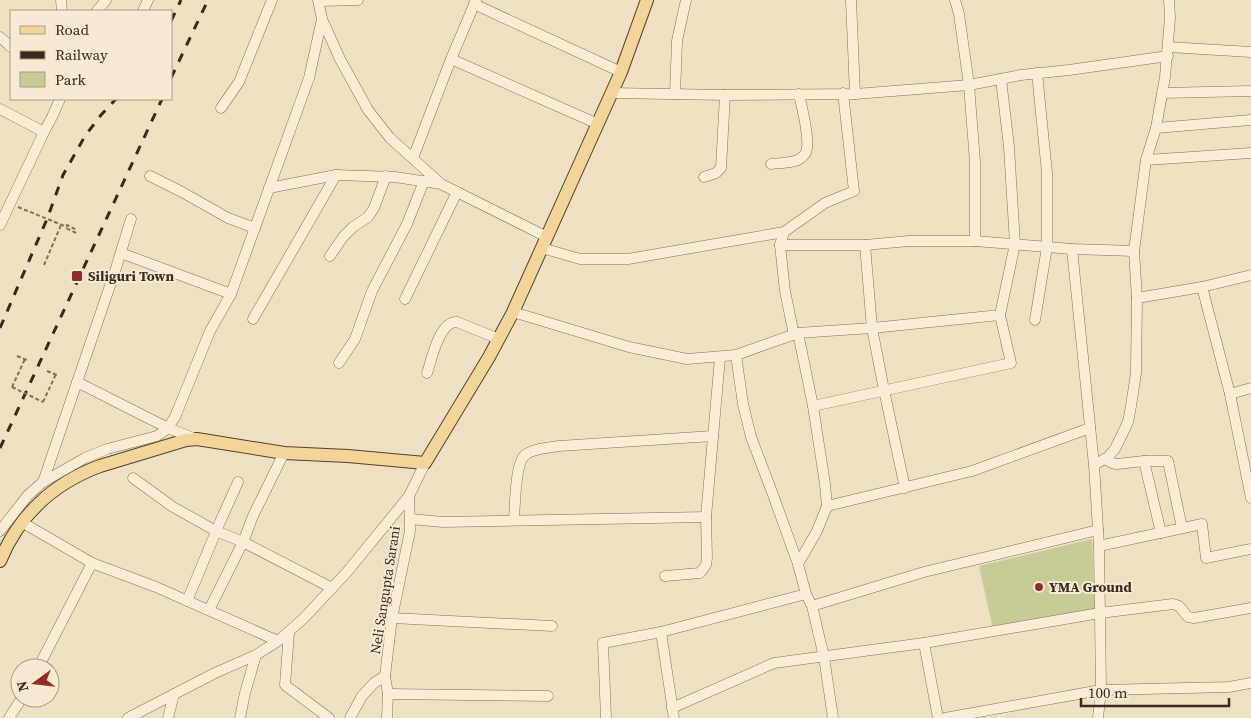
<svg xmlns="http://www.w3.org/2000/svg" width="1251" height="718" viewBox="0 0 1251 718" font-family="'Source Serif 4',serif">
<rect width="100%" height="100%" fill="#eee0c2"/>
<path fill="#c7cc96" d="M1092,539L1095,609L993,629L979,566Z"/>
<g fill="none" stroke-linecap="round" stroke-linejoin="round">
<defs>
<g id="minor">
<path d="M61,0L62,11"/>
<path d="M851,0L855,94"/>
<path d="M955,0L959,14L969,85L975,162V241"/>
<path d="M319,1L358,0"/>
<path d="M474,4L621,72"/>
<path d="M97,11L106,0"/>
<path d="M143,11L148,0"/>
<path d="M322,19L340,59L368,110L390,138L440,183"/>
<path d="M0,37L11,47"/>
<path d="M1168,47L1251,52"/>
<path d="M451,59L598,124"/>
<path d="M612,93L725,95L855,94L969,85L1021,75L1069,70L1168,56"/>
<path d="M1162,93L1251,91"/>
<path d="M675,94L677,41L686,0"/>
<path d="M221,108L239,82L272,0"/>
<path d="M0,109L44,132"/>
<path d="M1156,128L1251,120"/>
<path d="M413,158L451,59L476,0"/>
<path d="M1146,160L1251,153"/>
<path d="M771,164C780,163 790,163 798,160C803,157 807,153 807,148C809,133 802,109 799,94"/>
<path d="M150,176L182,192L228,218L255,228"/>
<path d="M704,177L716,173L721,168L725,95"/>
<path d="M269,188L336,175L395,177L441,184L547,237"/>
<path d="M0,225L44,132L52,117L60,99"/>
<path d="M780,245H865L909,241H975L1072,249L1134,251"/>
<path d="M865,245L872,328L884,390L905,488"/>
<path d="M542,248L580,259H628L784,232"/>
<path d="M1072,249L1094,465"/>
<path d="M121,253L231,294"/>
<path d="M330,256L343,237L353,227L368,217L374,208L386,176"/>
<path d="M1202,287L1230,394L1251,498"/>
<path d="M1137,298L1202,287L1251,275"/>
<path d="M405,299L457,192"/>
<path d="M513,312L629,347L687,359L736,355L798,333L872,328L1000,315L1015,244L1009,147L1001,79"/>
<path d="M253,319L336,175"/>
<path d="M1035,320L1047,247V173L1037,73"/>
<path d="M794,335L785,291L780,245L784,232L825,203L854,191L843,93"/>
<path d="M736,355L743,404L751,437L772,492L798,564L806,594L812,606L824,657L833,718"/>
<path d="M339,363L355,339L372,291L407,224L424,181"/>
<path d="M427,373C432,359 439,321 457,322L499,339"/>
<path d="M77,382L168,428L196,439"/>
<path d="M1230,394L1251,388"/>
<path d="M813,406L1011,363L1000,315"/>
<path d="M1105,459L1112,463L1117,464L1144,461H1168L1182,528"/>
<path d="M1144,461L1161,533"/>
<path d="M133,478L173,507L216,531L243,542L332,588"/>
<path d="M43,482L116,268L131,219"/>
<path d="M827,506L972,471L1090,428"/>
<path d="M410,519L443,522L706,517"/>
<path d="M514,520C515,507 515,463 525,455C534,448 549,448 559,446L713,436"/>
<path d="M25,524L92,563L156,587L278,641"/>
<path d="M0,531L28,495L43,482L85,458L107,449L157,436L167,429L175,417L210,331L231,294L309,78L322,19L318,0"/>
<path d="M1099,546L1202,524L1206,558L1251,549"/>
<path d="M798,564L817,531L827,506L825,484L813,406L798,333"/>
<path d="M665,576L700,573L706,565L707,558L706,517L720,357"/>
<path d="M187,601L220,522L238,482"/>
<path d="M812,606L924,572L1098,530"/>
<path d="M209,610L243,542L253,516L284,453"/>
<path d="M392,618L552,626"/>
<path d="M289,632L285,685L329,718"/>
<path d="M661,632L674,718"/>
<path d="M924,643L938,718"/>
<path d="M38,668L92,563"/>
<path d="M388,694L548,696"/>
<path d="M672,708L774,663L924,643L1100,613L1173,604L1179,606L1188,617L1194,618L1251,608"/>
<path d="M9,718L22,698"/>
<path d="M128,718L215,673L256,655L278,641L304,618L347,572L409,496L425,463"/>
<path d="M168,718L174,694"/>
<path d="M240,718L245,693L256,655"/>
<path d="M350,718L362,696L374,683L385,676"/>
<path d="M387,718L388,694L385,676L392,618L410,531L409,496"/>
<path d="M606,718L603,643L661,632L806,594"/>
<path d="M945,718L1101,690L1229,687L1251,683"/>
<path d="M1098,718L1101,690L1099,546L1094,465L1108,457L1115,449L1128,422L1131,406L1136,373L1137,298L1134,251L1146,160L1156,128L1165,77L1170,18L1169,0"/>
</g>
<path id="major" d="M0,561C19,515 54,483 100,466L186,440L197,439L284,453L348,456L425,463L489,357L513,312L621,72L647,0"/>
</defs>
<use href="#minor" stroke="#887159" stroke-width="11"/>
<use href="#major" stroke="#56402d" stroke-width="14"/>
<g stroke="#887159" stroke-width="2" stroke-dasharray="4 2.5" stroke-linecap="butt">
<path d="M18,207L67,227"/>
<path d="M76,233L66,228L67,225L77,230"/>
<path d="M44,265L61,225"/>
<path d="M17,356L29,361"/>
<path d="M47,371L59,376"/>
<path d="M12,387L25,359"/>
<path d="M43,402L56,374"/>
</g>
<use href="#minor" stroke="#f9eed5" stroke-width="10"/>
<use href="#major" stroke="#f2d599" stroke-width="12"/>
<g stroke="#382a1d" stroke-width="3" stroke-dasharray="9 9" stroke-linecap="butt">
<path d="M171,21L181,0"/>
<path d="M171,78L208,0"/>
<path d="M0,328L47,219L63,175L85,136L101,115L116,99"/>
<path d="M0,448L162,99"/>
</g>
<path stroke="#887159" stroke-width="2" stroke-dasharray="4 2.5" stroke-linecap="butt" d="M12,387L43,402"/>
</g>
<g fill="#98292b" stroke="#f6ebd2" stroke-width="2">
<rect x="71" y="270" width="12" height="12" rx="2.5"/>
<circle cx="1039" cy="587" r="5"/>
</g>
<g text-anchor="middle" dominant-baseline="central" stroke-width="4" stroke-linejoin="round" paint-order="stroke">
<g font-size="14" font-weight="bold" fill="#382a1d" stroke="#f6ebd2" text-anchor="start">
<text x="88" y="276">Siliguri Town</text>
<text x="1049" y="587">YMA Ground</text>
</g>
<g font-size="14" fill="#382a1d" stroke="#f6ebd2">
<text transform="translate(385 590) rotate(-81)">Neli Sangupta Sarani</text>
</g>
</g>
<rect x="10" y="10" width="162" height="90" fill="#f6ebd2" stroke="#aa9e8a"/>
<rect x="20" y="26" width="25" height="8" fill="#f2d599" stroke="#aa9e8a"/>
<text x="55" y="35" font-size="15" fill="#382a1d">Road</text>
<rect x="20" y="51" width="25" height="8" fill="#382a1d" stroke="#aa9e8a"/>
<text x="55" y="60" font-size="15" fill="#382a1d">Railway</text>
<rect x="20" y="72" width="25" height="15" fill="#c7cc96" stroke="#aa9e8a"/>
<text x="55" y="85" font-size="15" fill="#382a1d">Park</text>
<g transform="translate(35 683) rotate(255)"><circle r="24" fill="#f6ebd2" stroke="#aa9e8a"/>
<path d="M0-4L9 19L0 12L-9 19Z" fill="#98292b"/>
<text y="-8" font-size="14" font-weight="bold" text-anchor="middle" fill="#382a1d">N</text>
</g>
<path d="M1081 698v8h148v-8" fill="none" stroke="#382a1d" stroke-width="2.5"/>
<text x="1088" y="698" font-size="15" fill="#382a1d" stroke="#f6ebd2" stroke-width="4" paint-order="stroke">100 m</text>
</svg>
